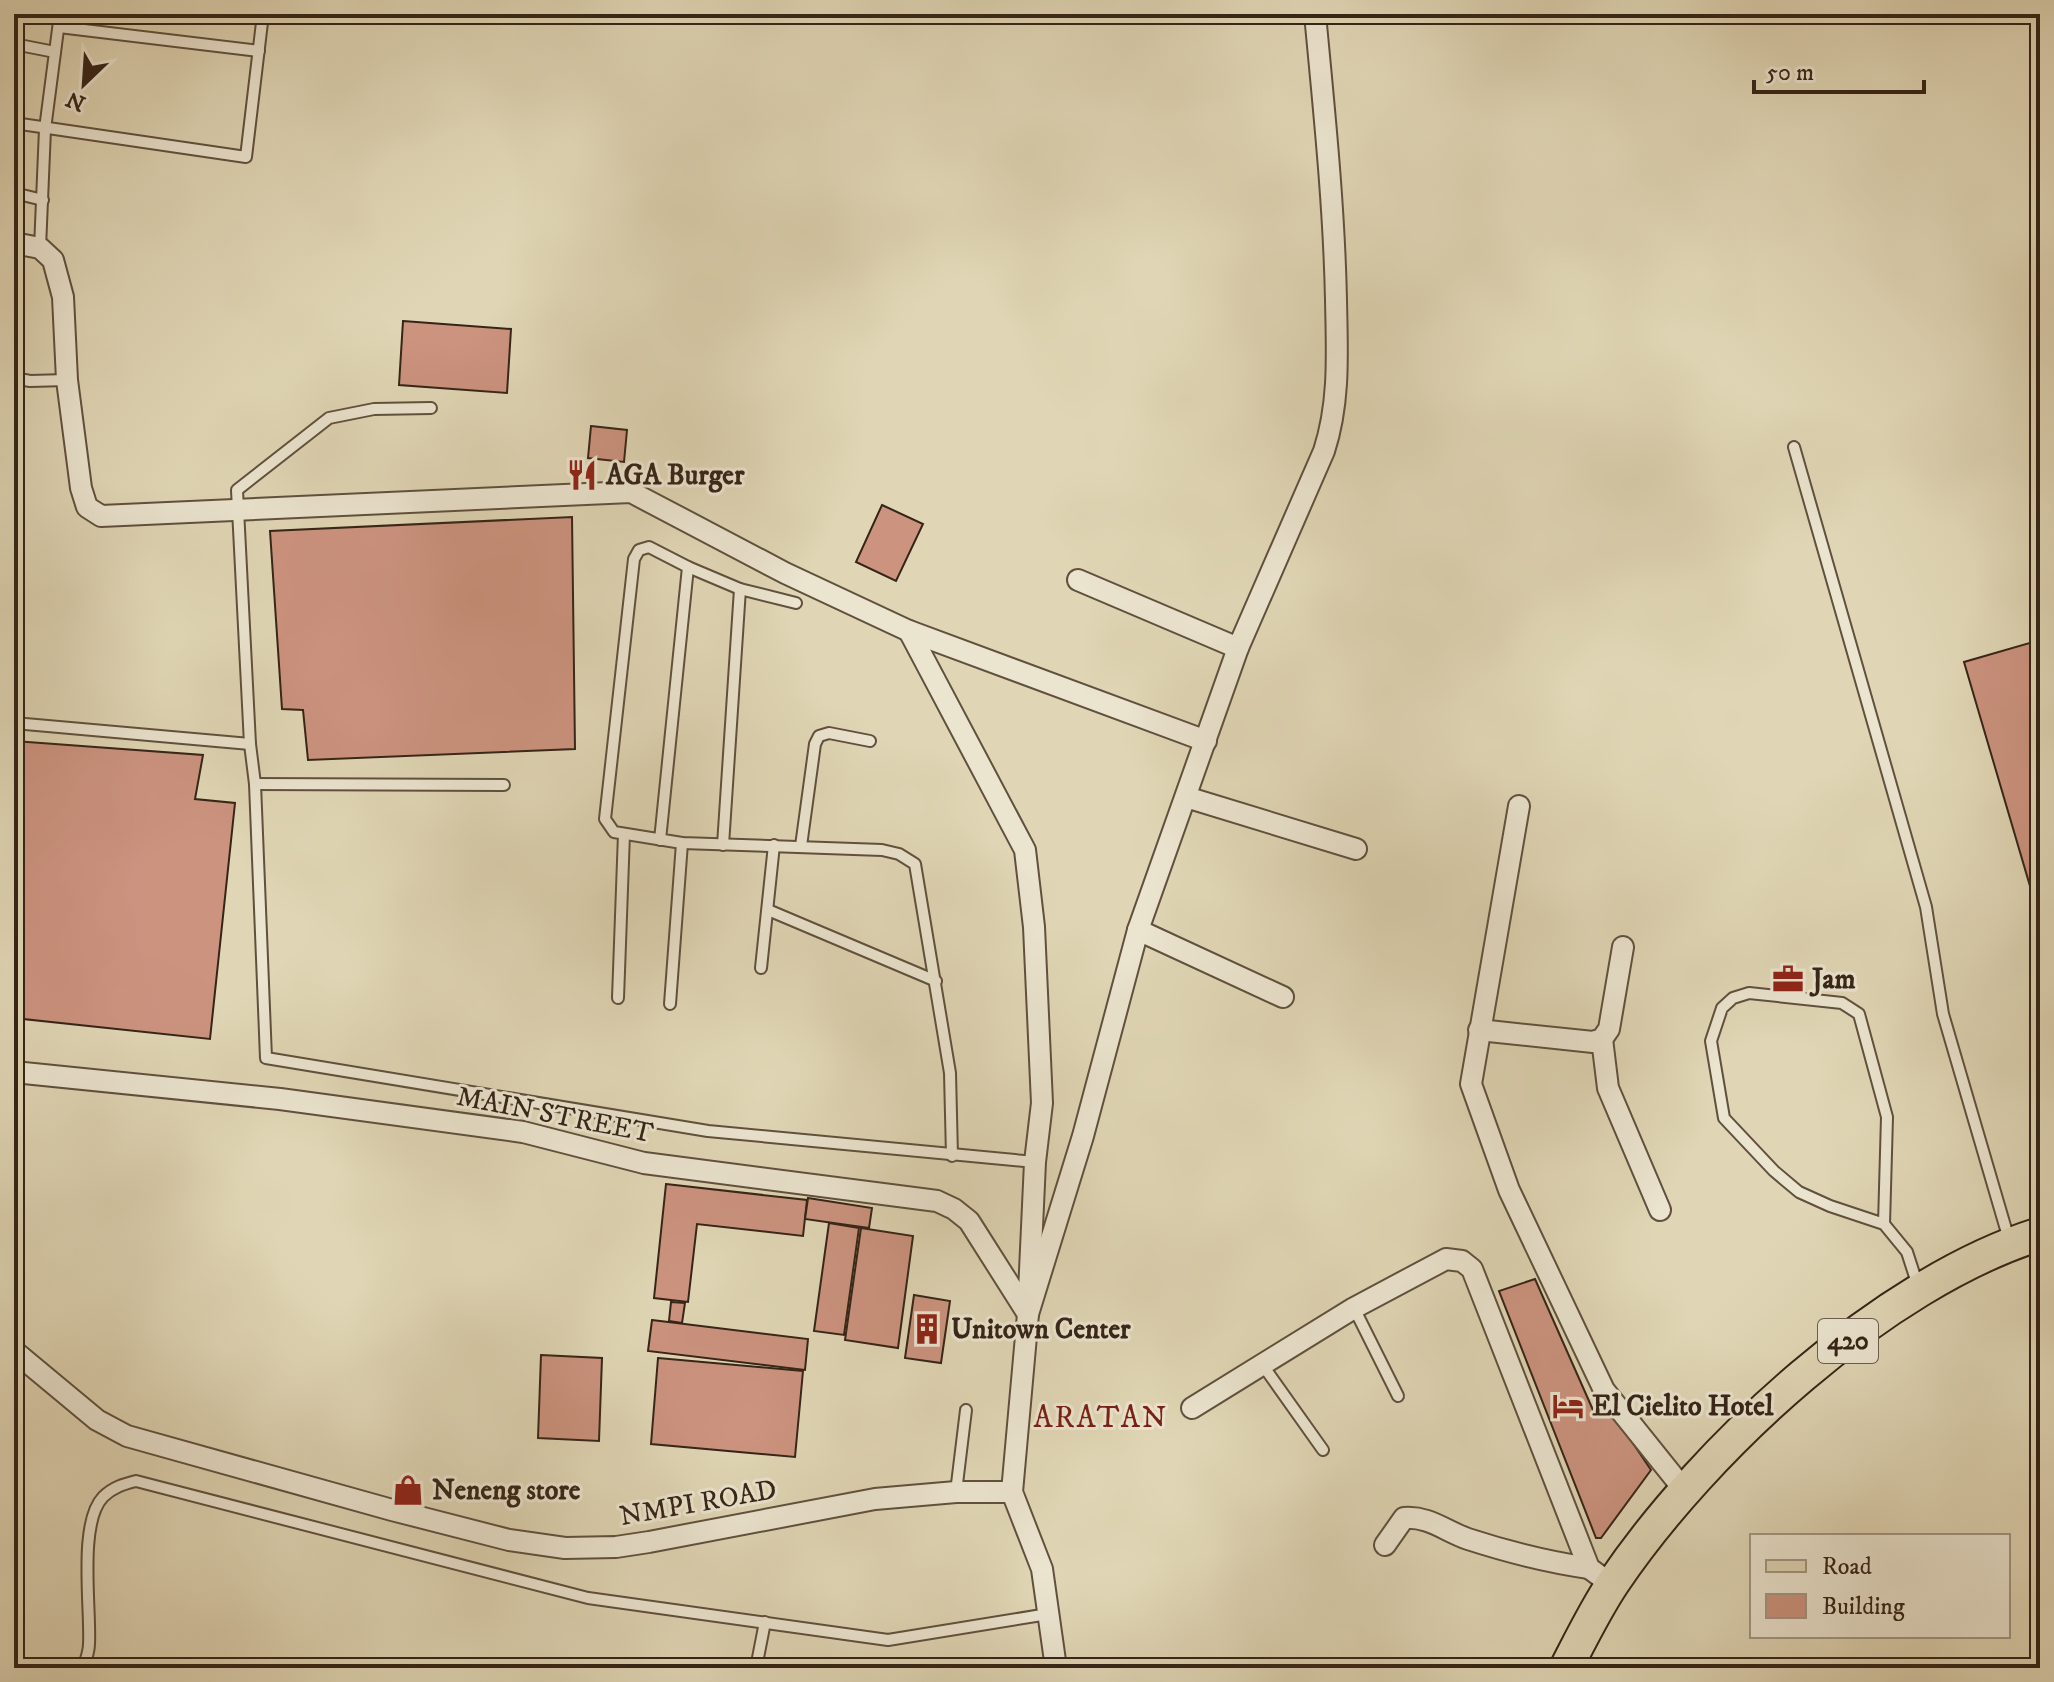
<svg xmlns="http://www.w3.org/2000/svg" width="2054" height="1682" viewBox="0 0 2054 1682" font-family="'IM FELL DW Pica',serif">
<rect width="100%" height="100%" fill="#e0d6b5"/>
<filter id="stains"><feTurbulence type="fractalNoise" baseFrequency=".0025" numOctaves="4"/><feColorMatrix values="0 0 0 0 .2 0 0 0 0 .09 0 0 0 0 .02 0 0 0 .5 -.17"/></filter>
<radialGradient id="worn" r=".72"><stop offset=".6" stop-color="#630" stop-opacity="0"/><stop offset="1" stop-color="#630" stop-opacity=".3"/></radialGradient>
<g fill="#cc937f" stroke="#352417" stroke-width="2">
<path d="M403,321L511,329L507,393L399,385Z"/>
<path d="M591,426L627,430L624,462L588,458Z"/>
<path d="M882,505L923,524L896,581L856,562Z"/>
<path d="M572,517L575,749L308,760L303,710L282,709L270,531Z"/>
<path d="M2040,640V920L1964,662Z"/>
<path d="M14,741L203,755L195,799L235,803L210,1039L14,1018Z"/>
<path d="M666,1184L807,1200L803,1236L697,1224L688,1302L654,1298Z"/>
<path d="M808,1198L872,1208L869,1228L805,1219Z"/>
<path d="M829,1223L859,1228L844,1335L814,1331Z"/>
<path d="M861,1228L913,1236L898,1348L845,1340Z"/>
<path d="M1535,1279L1593,1410L1606,1403L1651,1470L1601,1538H1596L1499,1291Z"/>
<path d="M914,1295L950,1301L941,1363L905,1358Z"/>
<path d="M671,1302L685,1303L682,1323L669,1321Z"/>
<path d="M652,1320L808,1339L805,1370L648,1351Z"/>
<path d="M541,1355L602,1358L599,1441L538,1438Z"/>
<path d="M658,1358L803,1371L795,1457L651,1444Z"/>
</g>
<g fill="none" stroke-linecap="round" stroke-linejoin="round">
<defs>
<g id="lane">
<path d="M59,27L259,51"/>
<path d="M14,44L55,52"/>
<path d="M14,123L246,157L263,14"/>
<path d="M14,193L43,200"/>
<path d="M40,248L45,129L60,14"/>
<path d="M14,378L30,381L67,380"/>
<path d="M431,408L374,409L329,418L237,490L250,744L255,784L266,1058L708,1131L1035,1162"/>
<path d="M1794,447L1926,907L1943,1014L2010,1243"/>
<path d="M688,567L740,589"/>
<path d="M14,723L250,744"/>
<path d="M255,784L504,785"/>
<path d="M660,840L688,567L649,547L639,550L634,559L605,819L614,832L682,843L882,850L899,854L915,864L950,1073L952,1156"/>
<path d="M723,845L740,589L796,603"/>
<path d="M801,846L815,744L819,736L829,733L870,741"/>
<path d="M768,910L936,981"/>
<path d="M761,968L774,845"/>
<path d="M618,998L624,834"/>
<path d="M670,1004L682,843"/>
<path d="M1884,1224L1887,1117L1859,1014L1842,1003L1749,993L1733,998L1722,1008L1711,1041L1724,1118L1774,1171L1799,1192L1830,1206L1884,1224L1907,1252L1918,1286"/>
<path d="M1354,1308L1398,1396"/>
<path d="M1262,1364L1323,1450"/>
<path d="M956,1492L966,1410"/>
<path d="M83,1668C86,1660 89,1652 89,1644C91,1609 78,1523 103,1497C113,1487 124,1484 136,1481L588,1598L888,1640L1048,1614"/>
<path d="M756,1668L765,1622"/>
</g>
<g id="street">
<path d="M14,243L40,248L53,260L63,297L67,380L81,488L87,507L101,516L631,492L785,573L909,631L1206,741"/>
<path d="M1078,580L1238,648"/>
<path d="M909,631L1025,850L1034,927L1042,1103L1035,1162L1028,1314L1012,1492L1042,1569L1056,1668"/>
<path d="M1186,797L1356,849"/>
<path d="M1519,806L1471,1084L1509,1190L1604,1390L1685,1491"/>
<path d="M1138,930L1283,997"/>
<path d="M1479,1030L1593,1042L1602,1039L1609,1029L1623,947"/>
<path d="M1602,1039L1608,1088L1660,1210"/>
<path d="M14,1072L280,1099L523,1132L644,1163L937,1201L954,1209L969,1221L1028,1314"/>
<path d="M1028,1314L1083,1136L1138,930L1238,648L1324,451C1340,402 1337,352 1336,300C1334,204 1324,110 1315,14"/>
<path d="M14,1351L97,1420L127,1436L392,1510L509,1540L565,1548L616,1547L649,1542L875,1499L956,1492H1012"/>
<path d="M1192,1408L1354,1308L1446,1259L1462,1261L1472,1269L1589,1568L1612,1585"/>
<path d="M1385,1545L1404,1518C1429,1516 1445,1531 1468,1539C1508,1552 1547,1562 1589,1568"/>
</g>
<path id="primary" d="M1566,1668C1581,1639 1595,1610 1613,1583C1704,1448 1883,1283 2040,1234"/>
</defs>
<use href="#lane" stroke="#60503e" stroke-width="14"/>
<use href="#street" stroke="#60503e" stroke-width="24"/>
<use href="#primary" stroke="#352417" stroke-width="36"/>
<use href="#lane" stroke="#ebe4cf" stroke-width="10"/>
<use href="#street" stroke="#ebe4cf" stroke-width="20"/>
<use href="#primary" stroke="#e0d6b5" stroke-width="32"/>
</g>
<defs>
<symbol id="restaurant-bare" viewBox="-9 -9 18 18"><path d="M-5-6h1v4h1v-4h1v4h1v-4h1v5L-1.5 .5V6h-2V.5L-5-1ZM5-6V6H3V1.5H1.5Q1.5-4 5-6Z" fill="#8f2418" stroke="#ebe4cf" stroke-width="2.5" paint-order="stroke"/></symbol>
<symbol id="office-bare" viewBox="-9 -9 18 18"><path d="M-6-3h4V-5.5h4V-3h4V5H-6ZM-1-4.5V-3h2v-1.5ZM-6 0V1H6V0Z" fill="#8f2418" stroke="#ebe4cf" stroke-width="2.5" paint-order="stroke"/></symbol>
<symbol id="building-bare" viewBox="-9 -9 18 18"><path d="M-4-6H4V6H1V3H-1V6H-4ZM-2.5-4.3h1.7v1.8h-1.7ZM.8-4.3h1.7v1.8H.8ZM-2.5-1h1.7V.8h-1.7ZM.8-1h1.7V.8H.8Z" fill="#8f2418" stroke="#ebe4cf" stroke-width="2.5" paint-order="stroke"/></symbol>
<symbol id="hotel-bare" viewBox="-9 -9 18 18"><path d="M-6-4.5h1.5V1H6V5H4.5V3h-9V5H-6ZM-4 0a1.8 1.8 0 1 1 3.6 0ZM.5 0V-2.5h3Q6-2.5 6 0Z" fill="#8f2418" stroke="#ebe4cf" stroke-width="2.5" paint-order="stroke"/></symbol>
<symbol id="shop-bare" viewBox="-9 -9 18 18"><path d="M-5-2.5h2.3a2.7 3.5 0 0 1 5.4 0H5L5.5 6h-11ZM-1.5-2.5h3a1.5 2.3 0 0 0-3 0Z" fill="#8f2418" stroke="#ebe4cf" stroke-width="2.5" paint-order="stroke"/></symbol>
</defs>
<g fill-rule="evenodd">
<use href="#restaurant-bare" x="560" y="453" width="44" height="44"/>
<use href="#office-bare" x="1766" y="957" width="44" height="44"/>
<use href="#building-bare" x="905" y="1307" width="44" height="44"/>
<use href="#hotel-bare" x="1546" y="1384" width="44" height="44"/>
<use href="#shop-bare" x="386" y="1468" width="44" height="44"/>
</g>
<g text-anchor="middle" dominant-baseline="central" stroke-width="6" stroke-linejoin="round" paint-order="stroke">
<rect fill="#ebe4cf" stroke="#6c5e4e" stroke-width="2" x="1818" y="1319" width="60" height="44" rx="6"/>
<g font-size="26" font-weight="bold" fill="#352417">
<text x="1848" y="1341">420</text>
</g>
<g font-size="28" font-weight="bold" fill="#352417" stroke="#ebe4cf" text-anchor="start">
<text x="606" y="475">AGA Burger</text>
<text x="1812" y="979">Jam</text>
<text x="951" y="1329">Unitown Center</text>
<text x="1592" y="1406">El Cielito Hotel</text>
<text x="432" y="1490">Neneng store</text>
</g>
<g font-size="28" fill="#352417" stroke="#ebe4cf">
<text transform="translate(555 1115) rotate(11)">MAIN STREET</text>
<text transform="translate(698 1503) rotate(-10)">NMPI ROAD</text>
</g>
<g font-size="30" letter-spacing="2" fill="#7a1f14" stroke="#ebe4cf">
<text x="1101" y="1418">ARATAN</text>
</g>
</g>
<rect width="2054" height="1682" fill="none" stroke="#e0d6b5" stroke-width="48"/>
<rect x="16" y="16" width="2022" height="1650" fill="none" stroke="#352417" stroke-width="4"/>
<rect x="24" y="24" width="2006" height="1634" fill="none" stroke="#352417" stroke-width="2"/>
<rect x="1750" y="1534" width="260" height="104" fill="#ebe4cf" stroke="#a29785" stroke-width="2"/>
<rect x="1766" y="1560" width="40" height="12" fill="#e0d6b5" stroke="#a29785" stroke-width="2"/>
<text x="1822" y="1574" font-size="24" fill="#352417">Road</text>
<rect x="1766" y="1594" width="40" height="24" fill="#cc937f" stroke="#a29785" stroke-width="2"/>
<text x="1822" y="1614" font-size="24" fill="#352417">Building</text>
<g transform="translate(84 84) rotate(205)" stroke="#ebe4cf" stroke-width="6" paint-order="stroke">
<path d="M0-6L14 30L0 20L-14 30Z" fill="#352417"/>
<text y="-12" font-size="22" font-weight="bold" text-anchor="middle" fill="#352417">N</text>
</g>
<path d="M1754 80v12h170v-12" fill="none" stroke="#352417" stroke-width="4"/>
<text x="1766" y="80" font-size="24" fill="#352417" stroke="#ebe4cf" stroke-width="6" paint-order="stroke">50 m</text>
<rect width="100%" height="100%" filter="url(#stains)"/>
<rect width="100%" height="100%" fill="url(#worn)"/>
</svg>
